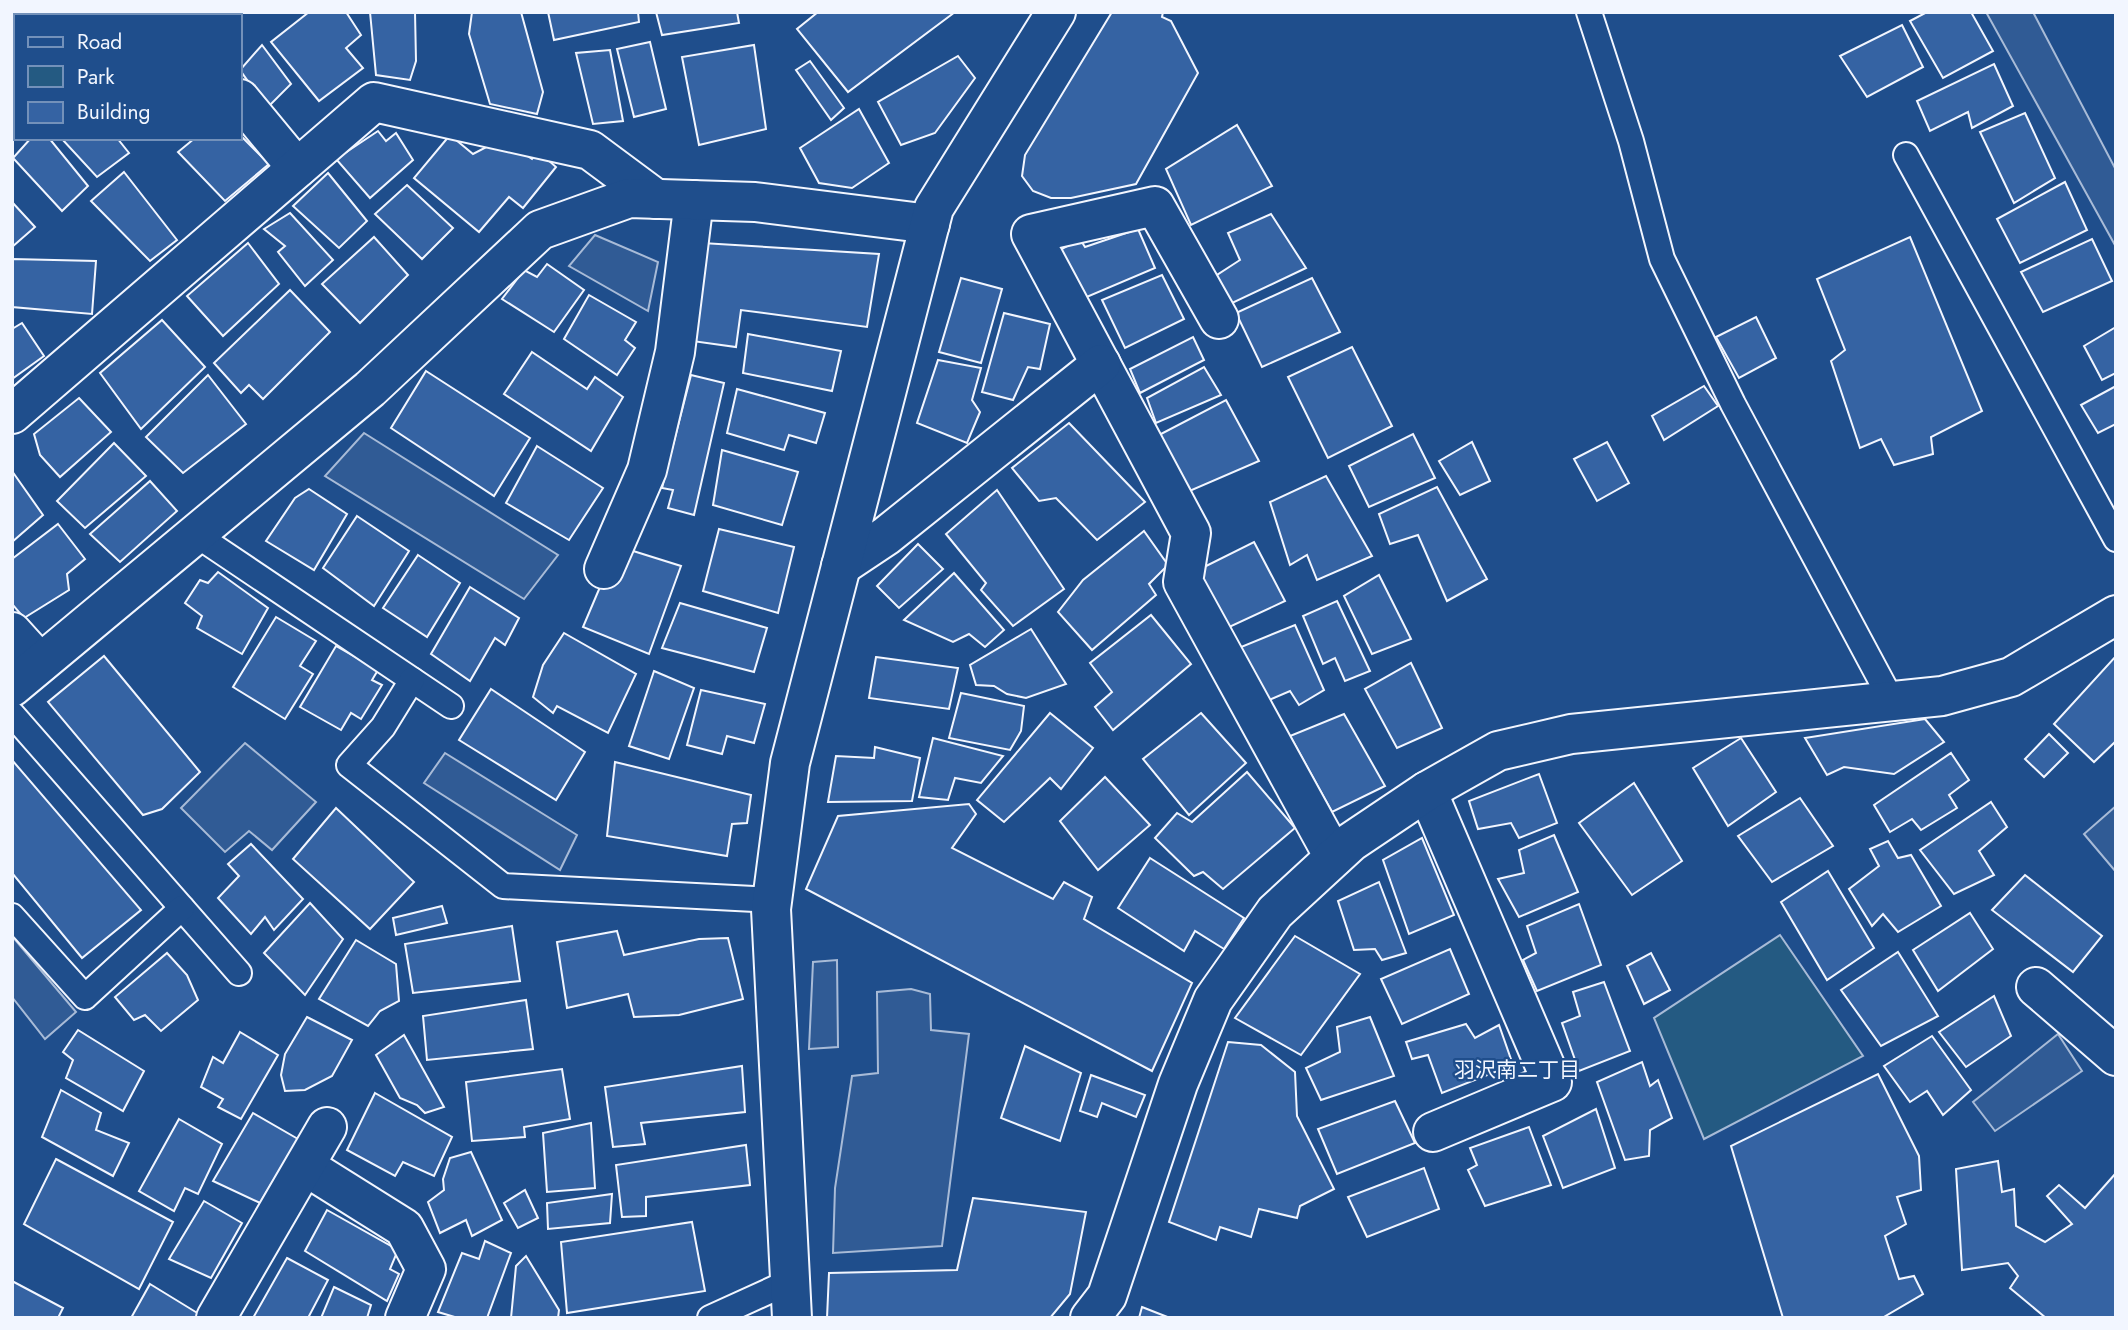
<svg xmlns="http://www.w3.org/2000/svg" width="2128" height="1330" viewBox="0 0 2128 1330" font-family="Jost,'Noto Sans JP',sans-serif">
<rect width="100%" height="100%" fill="#1f4e8c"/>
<path fill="#245a82" stroke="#a8bbd7" stroke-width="2" d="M1780,935L1863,1056L1704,1139L1654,1018Z"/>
<g fill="#305b95" stroke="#a8bbd7" stroke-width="2">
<path d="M1986,12H2033L2116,170V247Z"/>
<path d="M595,235L658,262L648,311L569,266Z"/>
<path d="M364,433L558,555L524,599L325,476Z"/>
<path d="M245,743L316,802L272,850L249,831L225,852L181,808Z"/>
<path d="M445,753L577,835L560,870L424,783Z"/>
<path d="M2116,806V872L2084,834Z"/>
<path d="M12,936L76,1012L45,1039L12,997Z"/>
<path d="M837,960L838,1047L809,1049L813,962Z"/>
<path d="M911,989L930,994L931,1030L969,1034L942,1246L833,1253L835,1188L852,1076L878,1073L877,992Z"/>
<path d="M2058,1034L2082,1071L1995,1131L1973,1102Z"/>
</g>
<g fill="#3563a3" stroke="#f2f6ff" stroke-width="2">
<path d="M41,12H130L131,16H43Z"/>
<path d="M204,12H243L239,16H207Z"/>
<path d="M309,12H346L361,35L346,48L363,68L319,101L271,42Z"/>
<path d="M370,12H415L416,61L410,80L376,75Z"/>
<path d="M472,12H521L543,92L537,114L490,104L469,34Z"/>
<path d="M548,12H638L639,22L554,40Z"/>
<path d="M656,12H737L739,23L662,35Z"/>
<path d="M818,12H955L848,92L797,29Z"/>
<path d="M1112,12H1163L1162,17L1171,21L1198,73L1136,184L1071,198H1051L1033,191L1022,176L1025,155Z"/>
<path d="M1927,12H1971L1993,51L1943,78L1910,21Z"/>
<path d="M1902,25L1923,67L1867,97L1840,56Z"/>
<path d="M16,26V75L12,71V30Z"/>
<path d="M650,42L666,109L634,117L617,49Z"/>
<path d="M262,45L291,84L267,108L240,70Z"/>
<path d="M754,45L766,129L699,145L682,57Z"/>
<path d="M610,50L623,121L593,124L576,53Z"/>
<path d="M958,56L975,78L935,133L901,145L878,102Z"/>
<path d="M810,61L844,108L831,120L796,70Z"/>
<path d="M1994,64L2013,106L1972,128L1968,112L1930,131L1917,101Z"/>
<path d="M859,109L889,163L852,188L819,183L800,148Z"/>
<path d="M2025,113L2055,178L2014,203L1980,132Z"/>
<path d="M1237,125L1272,186L1191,225L1166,169Z"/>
<path d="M378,131L386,141L396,133L413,160L370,198L336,159Z"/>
<path d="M240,135L269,164L225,201L178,152L195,138H240Z"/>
<path d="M450,135L473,154L494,143L520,151L532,159L538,151L556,167L523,208L509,197L479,232L414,178Z"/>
<path d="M31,138H49L88,186L62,211L13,158Z"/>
<path d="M61,138H117L129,153L97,177Z"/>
<path d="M124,172L177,240L150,261L91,201Z"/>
<path d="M328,173L367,221L339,248L293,206Z"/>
<path d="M2065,182L2087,230L2020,263L1997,219Z"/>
<path d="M407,185L453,228L422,259L375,214Z"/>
<path d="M12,202L35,227L12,247Z"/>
<path d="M290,213L333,260L305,286L278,252L285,246L264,229Z"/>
<path d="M1271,214L1306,268L1228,305L1217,275L1240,260L1228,233Z"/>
<path d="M1138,229L1155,268L1082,299L1058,251L1080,239L1085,247Z"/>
<path d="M374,237L408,275L360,323L322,284Z"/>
<path d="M1910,237L1982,411L1931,437L1933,454L1894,465L1881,439L1860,448L1831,361L1845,350L1817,279Z"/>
<path d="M2092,239L2112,281L2043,312L2021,272Z"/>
<path d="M248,243L279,284L223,336L187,296Z"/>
<path d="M702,243L879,254L867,327L741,310L736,347L692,341Z"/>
<path d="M12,259L96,261L92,314L12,307Z"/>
<path d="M547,264L584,290L554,332L502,299L524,270L537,277Z"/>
<path d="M1162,275L1184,319L1125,348L1102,300Z"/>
<path d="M961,278L1002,289L981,363L939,352Z"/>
<path d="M1312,278L1340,332L1262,367L1236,313Z"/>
<path d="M290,290L330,332L263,399L249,385L241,393L214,363Z"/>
<path d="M589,295L636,322L625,340L635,348L617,375L564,339Z"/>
<path d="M1004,313L1050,324L1040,369L1028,367L1013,400L982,392Z"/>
<path d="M1756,317L1776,358L1739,378L1716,337Z"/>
<path d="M162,320L205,367L141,429L100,373Z"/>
<path d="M22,323L44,356L12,379V329Z"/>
<path d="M2116,327V373L2102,380L2084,346Z"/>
<path d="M748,334L841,351L832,391L743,373Z"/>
<path d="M1193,337L1204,360L1140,393L1130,369Z"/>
<path d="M1352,347L1392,426L1328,458L1288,377Z"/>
<path d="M532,352L587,389L595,377L623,397L591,451L504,394Z"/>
<path d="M938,360L981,368L972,400L980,412L967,443L917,423Z"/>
<path d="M1204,367L1221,395L1156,423L1147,398Z"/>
<path d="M426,371L530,438L494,496L391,428Z"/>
<path d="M208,375L246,424L183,473L146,437Z"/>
<path d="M691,375L724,383L694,515L668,508L673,490L662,488Z"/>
<path d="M1704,386L1718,406L1664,440L1652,416Z"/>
<path d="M2116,386V424L2098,433L2081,405Z"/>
<path d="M737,389L825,413L816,443L789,435L784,450L727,433Z"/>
<path d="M79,398L111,432L60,477L40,455L34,434Z"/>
<path d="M1226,400L1259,461L1185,493L1159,435Z"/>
<path d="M1069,423L1145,502L1097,540L1056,498L1039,501L1012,468Z"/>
<path d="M1413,434L1435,478L1369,507L1349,466Z"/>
<path d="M1472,442L1490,481L1460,495L1439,461Z"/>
<path d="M1607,442L1629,483L1597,501L1574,459Z"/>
<path d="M114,443L146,476L85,528L57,501Z"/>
<path d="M537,446L603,488L569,540L506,503Z"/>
<path d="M722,450L798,472L782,525L713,505Z"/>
<path d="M12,471L43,515L12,542Z"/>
<path d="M1326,476L1372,556L1317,580L1307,555L1290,565L1270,502Z"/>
<path d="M150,481L177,511L120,562L90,534Z"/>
<path d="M1437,487L1487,579L1447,601L1418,535L1390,544L1379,514Z"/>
<path d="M309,489L347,514L314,570L266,541L295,498Z"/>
<path d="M997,490L1064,589L1013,626L981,590L986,583L946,534Z"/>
<path d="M357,516L409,551L374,606L323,568Z"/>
<path d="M58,524L85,559L67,574L69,590L24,618L12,604V559Z"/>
<path d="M719,529L794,547L778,613L703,591Z"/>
<path d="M1144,531L1168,565L1149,584L1156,595L1092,650L1058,612L1083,580Z"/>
<path d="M1254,542L1285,601L1225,629L1196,571Z"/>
<path d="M918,544L943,569L899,608L877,586Z"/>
<path d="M630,550L681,566L649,654L583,627L600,587L626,568Z"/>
<path d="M418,555L460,583L427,637L383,608Z"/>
<path d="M218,572L268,608L242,654L197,628L202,616L185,603L200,580L208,583Z"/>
<path d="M954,573L1004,630L985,647L969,634L953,642L904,620Z"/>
<path d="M1379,575L1411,639L1372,654L1344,596Z"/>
<path d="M470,587L519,618L505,645L495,638L470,681L431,654Z"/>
<path d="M1337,601L1370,671L1345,681L1335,658L1323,664L1303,616Z"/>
<path d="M680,603L767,628L754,672L662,648Z"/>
<path d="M1151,615L1191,664L1113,730L1095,707L1112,692L1090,663Z"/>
<path d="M276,617L316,641L300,666L313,674L285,719L233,687Z"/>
<path d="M1295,625L1324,690L1299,705L1290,691L1260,704L1241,647Z"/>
<path d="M1031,629L1066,684L1026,698L1007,694L994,686L976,685L970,665Z"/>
<path d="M564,633L636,674L608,733L557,706L553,713L533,697L543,665Z"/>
<path d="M336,646L378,670L372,680L382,685L361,719L351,713L341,730L300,707Z"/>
<path d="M104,656L200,772L162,809L143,815L48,702Z"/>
<path d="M2116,656V741L2094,762L2054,724Z"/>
<path d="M876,657L958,668L949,709L869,698Z"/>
<path d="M1411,663L1442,728L1397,748L1365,689Z"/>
<path d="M654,671L694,688L669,759L629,746Z"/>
<path d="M491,689L585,752L556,800L459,740Z"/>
<path d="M701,690L765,704L754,743L727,736L722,754L687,745Z"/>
<path d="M961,693L1024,706L1021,731L1010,750L949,738Z"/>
<path d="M1050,713L1093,748L1061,789L1050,778L1004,822L977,800Z"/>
<path d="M1201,713L1246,763L1189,815L1143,759Z"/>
<path d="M1344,714L1385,786L1332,812L1290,736Z"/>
<path d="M1925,719L1944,742L1894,774L1844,767L1827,775L1805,738Z"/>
<path d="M2049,734L2068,753L2044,777L2025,759Z"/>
<path d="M933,738L1003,756L981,783L955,778L948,800L919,797Z"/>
<path d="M1741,738L1776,792L1728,826L1693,768Z"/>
<path d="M875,747L920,758L912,801L828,802L836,756L874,758Z"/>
<path d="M1951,753L1969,780L1949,795L1957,808L1921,830L1912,819L1890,832L1874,805Z"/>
<path d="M12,760L141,910L82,958L12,873Z"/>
<path d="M615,762L751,795L747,823L732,824L727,856L607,836Z"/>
<path d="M1247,772L1295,828L1223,889L1203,872L1194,876L1155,838L1177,813L1192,822Z"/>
<path d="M1539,774L1557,823L1519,838L1511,823L1478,829L1469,801Z"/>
<path d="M1105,777L1150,825L1098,870L1060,821Z"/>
<path d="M1634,783L1682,861L1632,895L1579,823Z"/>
<path d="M1800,798L1833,846L1772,882L1738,836Z"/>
<path d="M1991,802L2007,827L1979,851L1994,875L1954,894L1920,850Z"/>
<path d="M969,804L976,814L952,848L1053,899L1064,882L1092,897L1084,919L1192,983L1152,1071L806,889L838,816Z"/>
<path d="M336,808L414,882L370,929L293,859Z"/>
<path d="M1554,835L1578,892L1519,917L1498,879L1524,873L1519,850Z"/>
<path d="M1422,838L1454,915L1409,934L1383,860Z"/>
<path d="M1888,841L1898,858L1911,855L1941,906L1898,932L1883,914L1872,926L1849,889L1879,866L1870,849Z"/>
<path d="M251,844L303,899L274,930L265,917L251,934L218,898L239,876L228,864Z"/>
<path d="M1150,858L1244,918L1224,949L1195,931L1184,951L1118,908Z"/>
<path d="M1828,871L1874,948L1827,980L1781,902Z"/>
<path d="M2025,875L2102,936L2073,972L1992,910Z"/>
<path d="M1379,882L1406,953L1382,960L1375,949L1354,950L1338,901Z"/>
<path d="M310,903L343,939L305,995L264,953Z"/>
<path d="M1579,904L1601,965L1537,991L1523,960L1536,953L1527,926Z"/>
<path d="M442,906L447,923L396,935L393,918Z"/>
<path d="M1970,913L1993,949L1938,991L1913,950Z"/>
<path d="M512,926L520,981L413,993L405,944Z"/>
<path d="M617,931L624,955L699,939L728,938L743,999L679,1015L634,1017L628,994L567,1008L557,942Z"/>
<path d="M1295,936L1360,974L1301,1055L1235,1018Z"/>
<path d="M356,940L396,964L399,1001L380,1011L368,1026L319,999Z"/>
<path d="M1450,949L1469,994L1402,1024L1381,979Z"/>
<path d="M1898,952L1938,1016L1881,1046L1841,990Z"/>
<path d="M167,953L187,975L198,1000L161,1031L145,1015L134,1020L115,997Z"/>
<path d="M1651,953L1670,990L1644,1004L1627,966Z"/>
<path d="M1604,982L1630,1051L1579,1071L1562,1023L1580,1016L1573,992Z"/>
<path d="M1994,996L2011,1036L1966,1067L1939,1032Z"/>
<path d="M526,1000L533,1049L427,1060L423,1016Z"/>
<path d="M307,1017L352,1040L332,1076L305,1090L285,1091L281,1075L285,1054Z"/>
<path d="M1370,1017L1394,1076L1321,1100L1306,1068L1340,1052L1337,1027Z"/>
<path d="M1466,1024L1475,1038L1499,1025L1513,1065L1442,1093L1428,1055L1412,1059L1406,1042Z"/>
<path d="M78,1030L144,1071L123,1111L66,1078L73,1060L63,1052Z"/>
<path d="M240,1032L278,1055L241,1119L218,1107L223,1099L201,1087L213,1057L223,1063Z"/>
<path d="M404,1035L444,1107L425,1113L417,1105L400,1098L376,1055Z"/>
<path d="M1932,1036L1971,1090L1943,1115L1927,1091L1910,1102L1884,1066Z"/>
<path d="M1228,1042L1261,1045L1295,1072L1297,1116L1334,1189L1300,1206L1297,1218L1259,1209L1251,1237L1220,1227L1216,1240L1169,1222Z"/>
<path d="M1025,1046L1081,1073L1060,1141L1001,1118Z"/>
<path d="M1642,1062L1650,1086L1658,1080L1672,1118L1650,1130L1649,1156L1625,1160L1597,1082Z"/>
<path d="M742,1066L745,1112L641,1123L645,1144L613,1147L605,1087Z"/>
<path d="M562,1069L570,1119L524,1127L525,1137L472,1141L466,1082Z"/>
<path d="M1878,1074L1919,1156L1921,1190L1897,1197L1906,1224L1885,1236L1899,1279L1914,1276L1923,1294L1882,1318H1783L1731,1146Z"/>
<path d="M1091,1075L1145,1095L1136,1117L1102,1103L1097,1117L1080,1111Z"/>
<path d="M61,1090L101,1113L96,1130L129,1143L113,1176L42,1137Z"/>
<path d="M375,1093L452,1137L434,1176L403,1162L395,1176L347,1150Z"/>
<path d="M1395,1101L1415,1143L1337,1174L1318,1129Z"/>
<path d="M1596,1109L1615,1168L1563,1188L1543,1136Z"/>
<path d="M253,1113L298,1139L260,1203L213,1181Z"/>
<path d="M179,1119L222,1144L198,1194L185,1188L174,1211L139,1191Z"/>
<path d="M591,1123L595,1188L547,1192L543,1133Z"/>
<path d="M1529,1127L1551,1185L1485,1206L1468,1170L1477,1165L1470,1148Z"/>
<path d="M746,1145L750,1185L646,1197V1216L622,1217L616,1165Z"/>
<path d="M471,1152L502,1220L472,1236L466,1220L440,1233L428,1202L444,1190L443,1179L450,1158Z"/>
<path d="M56,1159L173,1222L139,1289L24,1224Z"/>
<path d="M1998,1161L2002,1192L2014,1189L2016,1226L2045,1242L2072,1224L2047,1196L2059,1185L2085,1208L2116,1173V1318H2046L2010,1288L2018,1276L2008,1263L1962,1270L1956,1169Z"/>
<path d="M1424,1168L1439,1209L1367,1237L1348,1197Z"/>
<path d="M525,1190L538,1218L518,1228L504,1203Z"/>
<path d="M612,1194L610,1223L548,1229L547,1203Z"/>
<path d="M973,1198L1086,1212L1070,1294L1050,1318H827L829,1273L957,1270Z"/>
<path d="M204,1201L242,1223L211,1278L169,1259Z"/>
<path d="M327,1210L398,1250L390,1269L399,1274L387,1301L305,1251Z"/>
<path d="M692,1222L705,1291L567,1313L561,1242Z"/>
<path d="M485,1241L511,1253L487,1318H458L438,1312L462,1253L479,1259Z"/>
<path d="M526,1256L559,1310L558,1318H511L516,1266Z"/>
<path d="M287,1258L328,1280L308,1318H253Z"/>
<path d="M12,1281L63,1308L58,1318H12Z"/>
<path d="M150,1284L199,1314L197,1318H131Z"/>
<path d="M334,1287L371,1305L367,1318H321Z"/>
<path d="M1142,1307L1170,1318H1139Z"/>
</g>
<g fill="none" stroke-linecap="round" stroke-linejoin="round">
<defs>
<g id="service">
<path d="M1589,12L1631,141L1662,259L1733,404L1892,701"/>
<path d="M1906,155L2116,539"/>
<path d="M195,534L451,706"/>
<path d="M412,680L383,727L349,765L503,886L773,900"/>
<path d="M12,714L239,973"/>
<path d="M12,916L85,997L182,908"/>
<path d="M710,1318L791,1281"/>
</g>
<g id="minor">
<path d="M167,12L170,16"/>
<path d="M240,99L297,168"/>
<path d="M1219,319L1155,206L1031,234L1191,533L1183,582L1334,857"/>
<path d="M12,414L374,102L590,150L656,199"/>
<path d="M841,566L886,536L1101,364"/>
<path d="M604,569L647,470L675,352L694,200"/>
<path d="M12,632L40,663"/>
<path d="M12,687L370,389L540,230L629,198L755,202L930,224"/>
<path d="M1427,791L1552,1082L1433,1132"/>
<path d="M2036,987L2116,1056"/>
<path d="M305,1166L404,1228L426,1269L405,1318"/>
<path d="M216,1318L327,1127"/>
<path d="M1090,1318L1107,1296L1178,1084L1213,1000L1275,912L1351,842L1427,791L1498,751L1571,734L1942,696L2011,677L2116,615"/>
</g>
<path id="tertiary" d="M792,1318L771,909L790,763L934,208L1056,12"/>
</defs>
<use href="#service" stroke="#f2f6ff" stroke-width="28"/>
<use href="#minor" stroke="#f2f6ff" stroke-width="42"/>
<use href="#tertiary" stroke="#f2f6ff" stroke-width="42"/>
<use href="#service" stroke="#1f4e8c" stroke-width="24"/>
<use href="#minor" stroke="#1f4e8c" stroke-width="38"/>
<use href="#tertiary" stroke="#1f4e8c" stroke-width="38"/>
</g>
<g text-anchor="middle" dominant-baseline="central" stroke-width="5" stroke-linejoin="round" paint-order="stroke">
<g font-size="21" fill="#f2f6ff" stroke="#1f4e8c">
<text x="1517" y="1070">羽沢南二丁目</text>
</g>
</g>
<rect width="2128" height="1330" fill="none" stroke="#f2f6ff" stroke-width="28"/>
<rect x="14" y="14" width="228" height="126" fill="#1f4e8c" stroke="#7391ba" stroke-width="2"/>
<rect x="28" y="37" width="35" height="10" fill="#1f4e8c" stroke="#7391ba" stroke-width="2"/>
<text x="77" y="49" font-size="21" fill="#f2f6ff">Road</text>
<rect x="28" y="66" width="35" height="21" fill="#245a82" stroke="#7391ba" stroke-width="2"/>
<text x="77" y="84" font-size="21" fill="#f2f6ff">Park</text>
<rect x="28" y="102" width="35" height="21" fill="#3563a3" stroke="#7391ba" stroke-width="2"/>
<text x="77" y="119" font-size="21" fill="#f2f6ff">Building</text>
</svg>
